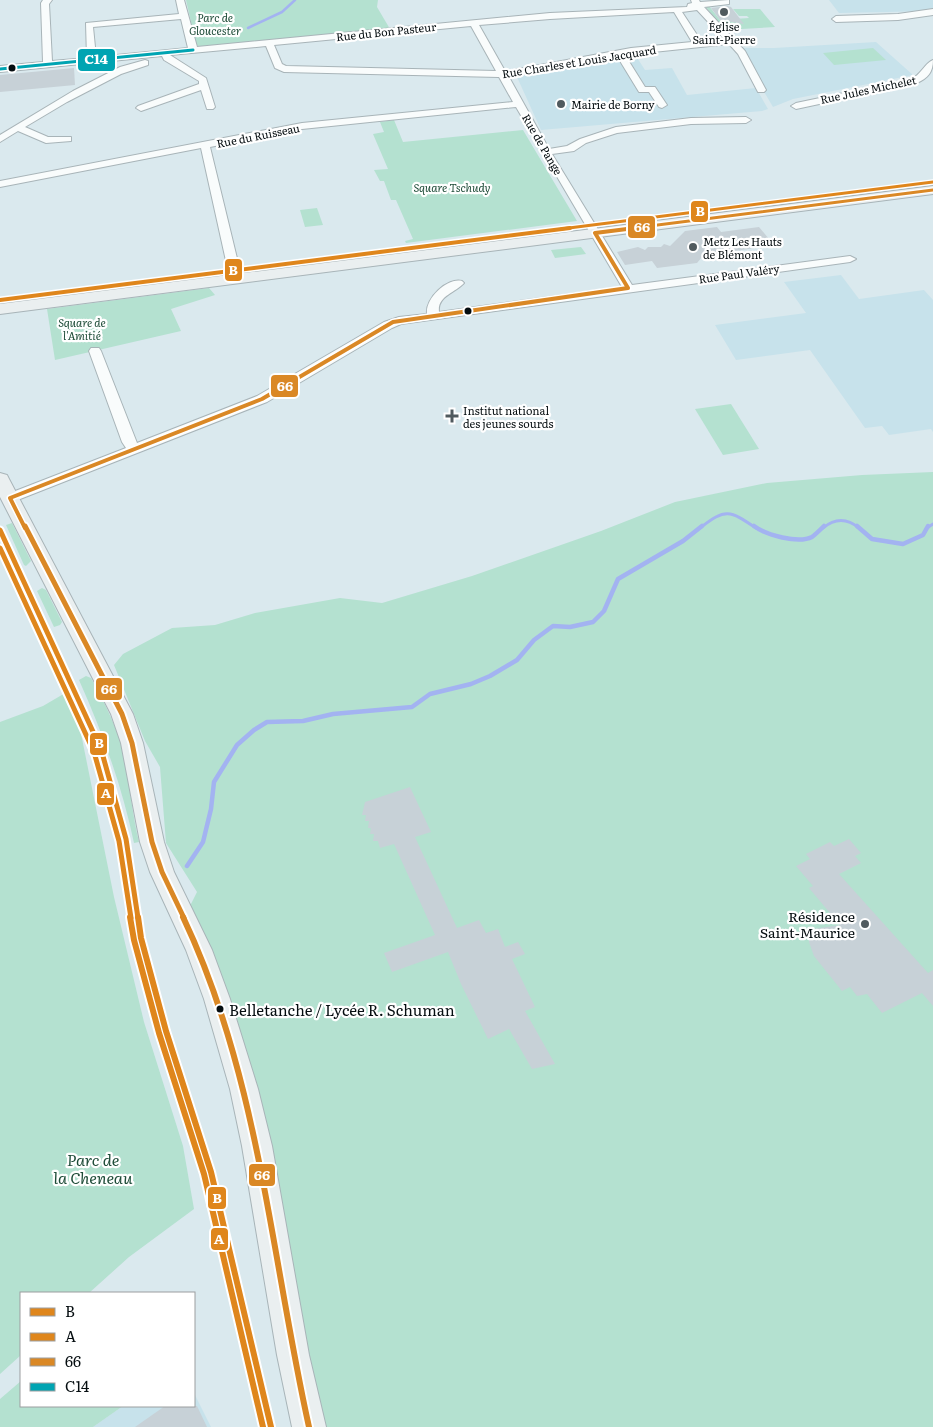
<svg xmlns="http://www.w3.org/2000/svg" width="933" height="1427" viewBox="0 0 933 1427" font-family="Literata,serif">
<rect width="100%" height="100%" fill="#dae9ee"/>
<g fill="#c7e2eb">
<path d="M829,0H933V11L839,13Z"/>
<path d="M876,42L913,75L793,99L773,107L737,46L743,48H774Z"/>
<path d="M634,53L645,70L672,68L687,95L756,88L768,109L762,111L541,130L517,77Z"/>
<path d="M841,275L859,299L924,290L933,300V432L931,429L889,435L882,426L865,428L810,350L736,360L715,325L806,313L784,282Z"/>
<path d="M194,1393L211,1427H93L123,1406H194Z"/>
</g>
<g fill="#b4e1d0">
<path d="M186,0H378L377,7L390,29L199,47L196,44Z"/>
<path d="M705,6H709L720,20L749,18L747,16H739L733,9H760L775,27L724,30Z"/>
<path d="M873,48L886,60L834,65L823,53Z"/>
<path d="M394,120L403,142L523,130L577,221L406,243L405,241L413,239L396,200H391L384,181H380L374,170L388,169L373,134L384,132L380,122Z"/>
<path d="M317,208L323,225L305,227L300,210Z"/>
<path d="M581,247L586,254L555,258L551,250Z"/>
<path d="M209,288L215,295L171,309L181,331L55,360L47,309Z"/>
<path d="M731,404L759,449L723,455L695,409Z"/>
<path d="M933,472V1427H309L268,1214L184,918L197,892L166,843L160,767L145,741L114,665L123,654L172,628L215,625L255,613L340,598L382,603L472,576L601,531L675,502L767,483L862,475Z"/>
<path d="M12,523L31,561L26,566L24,565L6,525Z"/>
<path d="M42,588L46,590L62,622L60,625L54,627L37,591Z"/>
<path d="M86,676L91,678C102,698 113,719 120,741C129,774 131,809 139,842L134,843C122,786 103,734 79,680Z"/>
<path d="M72,689L114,897L144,1022L183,1146L194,1209L129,1257L89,1293H21V1355L0,1374V722L43,706Z"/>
<path d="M21,1381V1406H123L93,1427H0V1399Z"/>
</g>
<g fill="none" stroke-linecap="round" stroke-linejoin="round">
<path stroke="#a3b3f1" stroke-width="2.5" d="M248,28L282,12L295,0"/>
<g stroke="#a3b3f1" stroke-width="3">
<path d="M700,528C726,508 729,510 756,528"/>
<path d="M823,528C835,518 847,518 859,528"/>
<path d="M927,528L933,524"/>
</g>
<g stroke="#a3b3f1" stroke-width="4.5">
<path d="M754,526C766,535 798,544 812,537C816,534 820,530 824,526"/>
<path d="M857,526L872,539L903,544L923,535L928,526"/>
<path d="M187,866L203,842L211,809L214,782L237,745L254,730L267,722L303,721L333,714L412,707L430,694L471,684L490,676L517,660L534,640L553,626L570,627L593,622L604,611L618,579L683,541L702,526"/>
</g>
</g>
<g fill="#c7d1d7">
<path d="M728,6L731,7L744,24L720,20L711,8Z"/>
<path d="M74,68L75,85L0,92V75Z"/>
<path d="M717,227L721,232L759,227L774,245L723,253L725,256L710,258L703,256L697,263L657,268L652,261L625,265L617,252L638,247L645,250L648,247H661L664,244L670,246L685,231Z"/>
<path d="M410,787L431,832L415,837L457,928L479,920L486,933L498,929L505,947L518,942L525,954L512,959L535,1007L525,1011L555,1064L532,1069L509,1029L488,1039L461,984L448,952L392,972L384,953L435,935L394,844L380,848L378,841H373L374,834H370L371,828H368L369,821H365L366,815H362L365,802Z"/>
<path d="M849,839L861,853L855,856L861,863L839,874L928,973L933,970V1006L922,993L882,1013L867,994L857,996L850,987L842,991L814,956L809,942L810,931L813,929L840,925L809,888L813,886L796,866L810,859L806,854L830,842L834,846Z"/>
<path d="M165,1406H197L207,1427H135Z"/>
</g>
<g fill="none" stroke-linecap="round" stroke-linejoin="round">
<defs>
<g id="street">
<path d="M43,0H52L49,4L52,61L87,58L86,23L179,14L176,0H184L197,47L550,13L687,7L688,4L692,3L691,0H699L700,2L729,0V4L704,7L745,51L766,90L764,92H758L738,54L729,44L625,55L645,87H655L667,105L662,108L659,107L649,92H639L617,56L509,77L549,149L567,146L580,139L616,127L691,118L746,117L751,120L746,123L691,124L617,133L586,143L574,151L552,154L632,285L850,256L856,259L850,262L401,324L392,328L267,402L15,501H5L3,498L5,495L126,448L122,442L89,351L91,348H99L101,351L137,443L257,396L384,322L399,317L427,314C425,298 448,277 462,281L464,283C455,293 437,296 439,312L622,287L516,107L302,129L210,147L242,279L236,282L230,279L201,148L0,187V181L302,123L513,102L499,77L284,72L275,68L266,46L170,55L206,78L215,107L213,109H207L201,90L141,111L136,108L138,106L199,84V81L164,60L162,56L0,72V66L43,62L41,3ZM697,10L724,39L701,41L682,12ZM674,12L692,42L631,48L508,71H505L479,25L550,19ZM181,19L188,48L96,57L93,27ZM471,26L496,71L286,66L282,64L274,45Z"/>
<path d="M933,9V15L898,20L836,22L832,19L836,16L898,14Z"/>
<path d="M145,60L148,61V65L121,74L67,102L25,127L48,137H71V141L46,143L18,131L0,142V135L73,91L120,67Z"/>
<path d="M933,60C933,72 928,78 917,83L796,109L791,106L796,103L911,79C921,75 924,64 933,60Z"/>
</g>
<g id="secondary">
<path d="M933,186V194L0,314V304Z"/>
<path d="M0,473L7,475L9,479L133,714L143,743L164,842L174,872L212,950L230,999L258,1089L272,1146L309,1355L326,1427H292L277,1355L242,1146L230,1089L204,999L186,950L150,872L140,842L121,743L111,714L0,497Z"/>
</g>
</defs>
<use href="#street" stroke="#a8b4b8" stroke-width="2"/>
<use href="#secondary" stroke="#a8b4b8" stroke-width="2"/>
<use href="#street" fill="#f9fcfc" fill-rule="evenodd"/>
<use href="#secondary" fill="#eaeff0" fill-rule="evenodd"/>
<defs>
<path id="bus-1-far3" d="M561,229L933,182"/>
<path id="bus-1-far2" d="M0,300L570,228"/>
<path id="bus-1-far1" d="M0,530L101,749L126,839L138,918"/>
<path id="bus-1" d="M138,917L141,938L166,1031L211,1172L271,1427"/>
<path id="bus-2-far1" d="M0,548L94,752L119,841L131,918"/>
<path id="bus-2" d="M130,917L134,940L159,1033L204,1174L263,1427"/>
<path id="bus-3-far3" d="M626,229L933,190"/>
<path id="bus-3-far2" d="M25,528L10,498L262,399L393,322L628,288L595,233L635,228"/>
<path id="bus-3-far1" d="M25,526L122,714L132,743L152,842L162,872L184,918"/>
<path id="bus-3" d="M183,917C259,1077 271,1256 309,1427"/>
<path id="bus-4" d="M0,69L193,50"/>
</defs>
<use href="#bus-1-far3" stroke="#fff" stroke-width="5.5"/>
<use href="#bus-1-far2" stroke="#fff" stroke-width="7"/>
<use href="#bus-1-far1" stroke="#fff" stroke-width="9"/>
<use href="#bus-1" stroke="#fff" stroke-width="10"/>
<use href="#bus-2-far1" stroke="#fff" stroke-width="9"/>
<use href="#bus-2" stroke="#fff" stroke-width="10"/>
<use href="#bus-3-far3" stroke="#fff" stroke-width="5.5"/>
<use href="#bus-3-far2" stroke="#fff" stroke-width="7"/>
<use href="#bus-3-far1" stroke="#fff" stroke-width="9"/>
<use href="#bus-3" stroke="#fff" stroke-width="10"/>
<use href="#bus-4" stroke="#fff" stroke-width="5.5"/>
<use href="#bus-1-far3" stroke="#df861c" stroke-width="3"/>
<use href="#bus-1-far2" stroke="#df861c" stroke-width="4"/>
<use href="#bus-1-far1" stroke="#df861c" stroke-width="5"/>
<use href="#bus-1" stroke="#df861c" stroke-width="6"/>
<use href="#bus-2-far1" stroke="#df861c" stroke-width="5"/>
<use href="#bus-2" stroke="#df861c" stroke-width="6"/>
<use href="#bus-3-far3" stroke="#da8825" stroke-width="3"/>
<use href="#bus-3-far2" stroke="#da8825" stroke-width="4"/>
<use href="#bus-3-far1" stroke="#da8825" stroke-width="5"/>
<use href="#bus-3" stroke="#da8825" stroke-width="6"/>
<use href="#bus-4" stroke="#00a4b2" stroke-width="3"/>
</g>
<g fill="#505a5e" stroke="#fff" stroke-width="2">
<circle cx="724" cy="12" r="5"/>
<circle cx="561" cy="104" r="5"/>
<circle cx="693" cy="247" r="5"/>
<path d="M449.5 408.5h5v5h5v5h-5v5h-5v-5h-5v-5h5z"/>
<circle cx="865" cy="924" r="5"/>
</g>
<g fill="#050d10" stroke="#fff" stroke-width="2">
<circle cx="12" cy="68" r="4.5"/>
<circle cx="468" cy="311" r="4.5"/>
<circle cx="220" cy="1009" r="4.5"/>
</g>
<g text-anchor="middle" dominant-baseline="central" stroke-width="4.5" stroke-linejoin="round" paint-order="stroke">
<g font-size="11" font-style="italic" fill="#1e4c38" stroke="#fff">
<text x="215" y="17">Parc de<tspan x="215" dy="13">Gloucester</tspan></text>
<text x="452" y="187">Square Tschudy</text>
<text x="82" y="322">Square de<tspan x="82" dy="13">l'Amitié</tspan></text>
</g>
<g font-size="11" fill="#050d10" stroke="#fff" text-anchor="start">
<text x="724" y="26" text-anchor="middle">Église<tspan x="724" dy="13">Saint-Pierre</tspan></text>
<text x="571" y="104">Mairie de Borny</text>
<text x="703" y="241">Metz Les Hauts<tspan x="703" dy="13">de Blémont</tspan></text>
<text x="463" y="410">Institut national<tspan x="463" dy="13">des jeunes sourds</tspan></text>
</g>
<g font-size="11" fill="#050d10" stroke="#fff">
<text transform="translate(386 31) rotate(-6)">Rue du Bon Pasteur</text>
<text transform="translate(579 61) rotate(-9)">Rue Charles et Louis Jacquard</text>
<text transform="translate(868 89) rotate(-12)">Rue Jules Michelet</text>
<text transform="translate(258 135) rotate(-11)">Rue du Ruisseau</text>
<text transform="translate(543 144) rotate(60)">Rue de Pange</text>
<text transform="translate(739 273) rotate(-8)">Rue Paul Valéry</text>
</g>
<g font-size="14" fill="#050d10" stroke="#fff" text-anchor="end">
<text x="855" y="916">Résidence<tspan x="855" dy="16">Saint-Maurice</tspan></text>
</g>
<g font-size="15" fill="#050d10" stroke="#fff" text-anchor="start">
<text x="229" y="1009">Belletanche / Lycée R. Schuman</text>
</g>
<g font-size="16" font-style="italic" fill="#1e4c38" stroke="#fff">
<text x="93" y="1159">Parc de<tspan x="93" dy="18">la Cheneau</tspan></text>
</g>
</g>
<g stroke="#fff" stroke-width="2">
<rect x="77" y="48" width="39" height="24" rx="5" fill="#00a4b2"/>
<rect x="690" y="200" width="19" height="23" rx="5" fill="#df861c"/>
<rect x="627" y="215" width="29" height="24" rx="5" fill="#da8825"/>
<rect x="224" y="258" width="19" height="24" rx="5" fill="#df861c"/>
<rect x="270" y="374" width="29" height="24" rx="5" fill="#da8825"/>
<rect x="95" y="677" width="28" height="24" rx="5" fill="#da8825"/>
<rect x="89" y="732" width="19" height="24" rx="5" fill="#df861c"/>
<rect x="96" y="782" width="19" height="24" rx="5" fill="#df861c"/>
<rect x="248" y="1163" width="28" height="24" rx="5" fill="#da8825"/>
<rect x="207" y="1186" width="20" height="24" rx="5" fill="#df861c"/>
<rect x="210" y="1227" width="19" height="24" rx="5" fill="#df861c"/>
</g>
<g font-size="14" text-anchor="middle" font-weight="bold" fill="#fff">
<text x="96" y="64">C14</text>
<text x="700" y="216">B</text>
<text x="642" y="232">66</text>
<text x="233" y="275">B</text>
<text x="285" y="391">66</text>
<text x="109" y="694">66</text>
<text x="99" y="748">B</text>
<text x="106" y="798">A</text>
<text x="262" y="1180">66</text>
<text x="217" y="1203">B</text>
<text x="219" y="1244">A</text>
</g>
<rect x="20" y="1292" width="175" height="115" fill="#ffffff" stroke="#9b9e9f"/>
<rect x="30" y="1308" width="25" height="8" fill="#df861c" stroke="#9b9e9f"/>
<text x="65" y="1317" font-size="15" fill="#050d10">B</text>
<rect x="30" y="1333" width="25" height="8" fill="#df861c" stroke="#9b9e9f"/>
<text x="65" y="1342" font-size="15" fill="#050d10">A</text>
<rect x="30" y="1358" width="25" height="8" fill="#da8825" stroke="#9b9e9f"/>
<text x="65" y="1367" font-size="15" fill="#050d10">66</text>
<rect x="30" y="1383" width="25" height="8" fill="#00a4b2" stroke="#9b9e9f"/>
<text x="65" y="1392" font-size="15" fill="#050d10">C14</text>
</svg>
